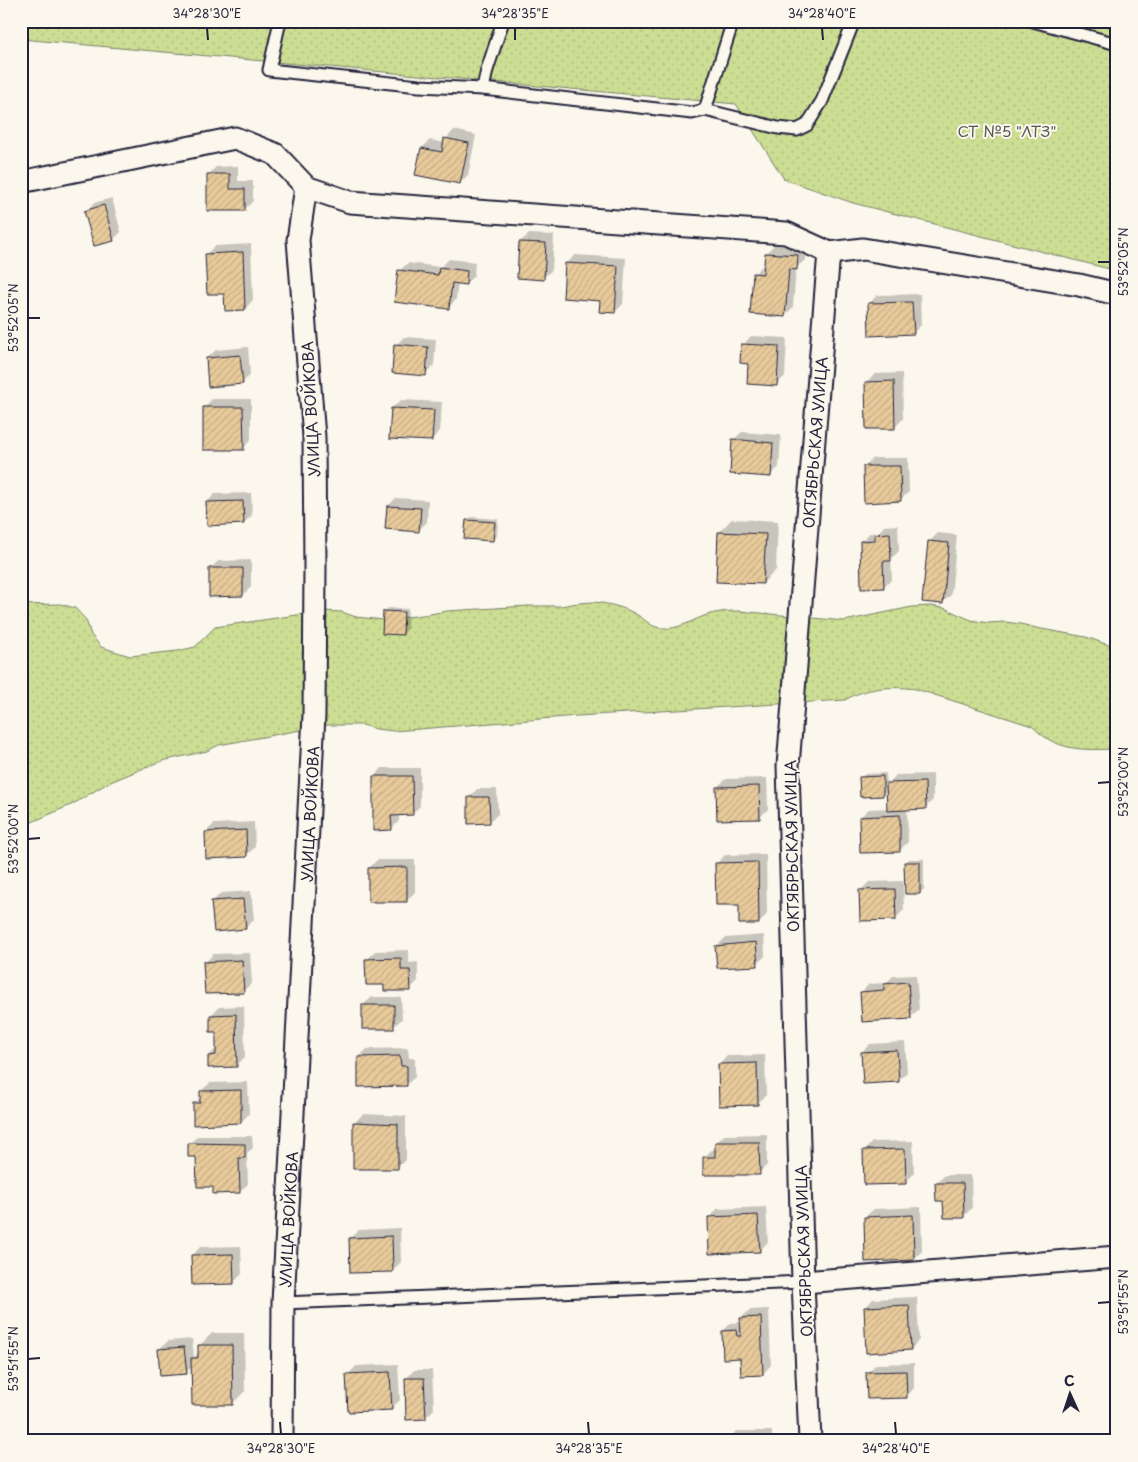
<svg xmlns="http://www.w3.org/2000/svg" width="1138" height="1462" viewBox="0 0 1138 1462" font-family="'Playpen Sans',sans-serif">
<defs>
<pattern id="green-dots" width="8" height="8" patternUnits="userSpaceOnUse" patternTransform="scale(1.25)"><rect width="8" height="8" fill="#ccde93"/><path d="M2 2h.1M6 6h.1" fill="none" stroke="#afbe80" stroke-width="1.8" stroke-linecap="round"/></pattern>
<pattern id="building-hatch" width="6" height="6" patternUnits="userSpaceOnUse" patternTransform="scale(1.25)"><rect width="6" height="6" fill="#e8ca9b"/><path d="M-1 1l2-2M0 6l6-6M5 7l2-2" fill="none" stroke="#c7ad86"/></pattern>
</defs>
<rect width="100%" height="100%" fill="#fbf7ec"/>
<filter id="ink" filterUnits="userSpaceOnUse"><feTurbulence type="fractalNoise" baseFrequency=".02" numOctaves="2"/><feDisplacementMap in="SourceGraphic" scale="10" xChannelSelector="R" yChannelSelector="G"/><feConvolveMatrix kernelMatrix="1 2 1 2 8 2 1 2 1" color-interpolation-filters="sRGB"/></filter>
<g filter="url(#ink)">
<g fill="url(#green-dots)" stroke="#778067">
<path d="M21,21H1117V271L853,203L784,179L736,104L21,39Z"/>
<path d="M594,602C610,604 625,607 639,616C647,621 652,628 663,628C677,630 691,621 704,616C715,612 727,611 739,611L844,621L912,607L930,606L944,608L971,620L988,623L1005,622L1021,624L1036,628L1086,637L1117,648V749C1083,750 1057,752 1032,726L916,689C891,686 867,687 845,700L577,716L407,730L393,731L376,729L363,725H328L219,745L207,751L162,761L149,766L108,783L73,804L21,827V605L60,604L75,608L86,620L91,635L101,647L130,656L178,651L195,647L215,627L324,611L342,612L356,617L384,620L430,614L447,611L528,606H561L578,603Z"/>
</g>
<g fill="#0003">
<path d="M454,130L476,135L468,175L460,183L422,148L430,140L445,143L446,139Z"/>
<path d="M238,166V181H253V201L245,209L208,175L216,167Z"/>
<path d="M112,198L121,232L113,240L86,211L94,203Z"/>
<path d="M529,234L554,235L552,270L543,278L520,242Z"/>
<path d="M251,244L253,300L245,309L225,292L206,254L215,246Z"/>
<path d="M774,245L806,247L805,260L796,268L793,307L785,316L754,274L763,265H765L766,253Z"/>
<path d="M575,255L626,258L623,304L615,312L566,264Z"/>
<path d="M449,259L475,262L474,276L465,284L458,283L456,299L448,308L399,271L408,263L441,267Z"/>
<path d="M920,294L921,325L913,333L869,304L877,295Z"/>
<path d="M751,336L787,338L785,376L776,385L750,363L743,345Z"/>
<path d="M404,337L436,339L434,366L425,374L396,345Z"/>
<path d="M248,347L250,375L242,383L207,358L216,350Z"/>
<path d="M902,373L903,419L895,427L866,382L875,374Z"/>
<path d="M212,399H251V440L243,448L204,408Z"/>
<path d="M401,400L442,402L440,431L431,440L390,438L392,408Z"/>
<path d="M742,432L781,435L779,467L771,475L733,440Z"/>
<path d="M873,458H908L909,492L900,500L864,467Z"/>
<path d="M251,493L252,515L244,523L207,502L215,494Z"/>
<path d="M396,498L428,500L427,522L419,530L387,528L388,506Z"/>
<path d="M471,517L498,519L497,536L493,540L467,521Z"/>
<path d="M732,519L778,521L776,570L763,583L719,532Z"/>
<path d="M898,525L899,551L891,559L892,579L883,587L861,541L870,533H878L884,526Z"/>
<path d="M938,533L957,535L951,595L942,603L929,542Z"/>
<path d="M251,560V587L243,595L210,569L218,561Z"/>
<path d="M388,608L408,609L407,630L403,634L384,612Z"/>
<path d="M382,768H420V806L412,814H399V821L391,829L374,777Z"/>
<path d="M886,773L887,785L896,775L933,774V800L925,808L907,809L908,842L900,850L860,817L869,809L888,808V789L883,794L861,778L865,774Z"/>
<path d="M767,778L768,809L760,817L717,787L726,779Z"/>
<path d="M477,789H497L498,814L489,822L469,798Z"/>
<path d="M254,822L255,847L246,856L206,832L214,824Z"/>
<path d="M766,854L767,914L759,923L716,864L725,855Z"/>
<path d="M909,859H924V889L920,893L905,863Z"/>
<path d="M377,860H415V892L406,901L369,868Z"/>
<path d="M903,881L904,910L895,919L860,891L869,882Z"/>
<path d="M251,891L254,920L245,928L212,902L221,893Z"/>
<path d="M764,935L765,956L757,964L717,946L725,938Z"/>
<path d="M409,950V963L418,962V981L410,989L385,984L367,960L375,951Z"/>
<path d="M250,953L252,983L243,991L205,963L213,954Z"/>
<path d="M916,975L919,1009L910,1018L861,993L869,984L886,983L893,976Z"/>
<path d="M372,997H401L402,1019L393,1027L363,1005Z"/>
<path d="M244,1006L245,1057L237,1065L209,1056L217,1048V1031L211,1015L219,1007Z"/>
<path d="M905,1042L907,1072L898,1081L862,1052L870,1044Z"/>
<path d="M408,1048L409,1058H415V1077L406,1085L359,1057L367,1049Z"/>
<path d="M765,1055L766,1095L757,1104L719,1065L727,1056Z"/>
<path d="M248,1082L249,1114L241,1122L194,1104L201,1097V1091L210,1083Z"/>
<path d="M363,1114L406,1116V1159L398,1167L354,1123Z"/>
<path d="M767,1134V1165L759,1173L704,1157L713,1149H716V1143L724,1135Z"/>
<path d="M198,1136H252L253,1148L247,1153L248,1184L239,1192L214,1185L189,1144Z"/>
<path d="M913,1141L914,1174L905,1182L864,1151L872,1142Z"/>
<path d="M945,1175H971L972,1208L963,1217L944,1200L936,1184Z"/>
<path d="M766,1207L768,1242L759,1251L709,1218L717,1209Z"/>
<path d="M921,1207L922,1251L914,1259L865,1217L874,1209Z"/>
<path d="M400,1228L401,1262L393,1270L350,1238L359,1230Z"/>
<path d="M241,1246L242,1274L233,1283L192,1256L200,1247Z"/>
<path d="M917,1297L919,1340L911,1349L865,1308L873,1299Z"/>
<path d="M769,1309L771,1365L763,1374L741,1357L723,1331L731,1323L742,1322L741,1318L750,1310Z"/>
<path d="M212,1333H244L245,1391L232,1404L193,1366L186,1372L159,1349L168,1341L192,1339L194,1357L199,1352V1346Z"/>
<path d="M914,1363V1388L906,1397L868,1372L876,1364Z"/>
<path d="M398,1364L400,1400L392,1408L348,1375L356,1366Z"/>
<path d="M414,1370H432L434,1409L426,1417L406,1379Z"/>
<path d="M736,1431H772V1441H728Z"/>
</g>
<g fill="url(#building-hatch)" stroke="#22223b">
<path d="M444,138L469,143L460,184L415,175L421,148L442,152Z"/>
<path d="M207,174H230V189H245V211H207Z"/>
<path d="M104,205L114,241L94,246L84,211Z"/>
<path d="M519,242L546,243L544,280L517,278Z"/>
<path d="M243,252L245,310L225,311L224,294H207L205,254Z"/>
<path d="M765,253L798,255L797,270L789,269L785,317L750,314L753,273L763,274Z"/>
<path d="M565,263L618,266L615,313L599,312L600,301L563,298Z"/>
<path d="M439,267L467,271L466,285L452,283L449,309L394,302L398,270L438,275Z"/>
<path d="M912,302L914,334L869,336L868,303Z"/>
<path d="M394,344L428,347L426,376L392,373Z"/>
<path d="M741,344L779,346L777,386L747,384L748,364L740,363Z"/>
<path d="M240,355L243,384L208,387L206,358Z"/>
<path d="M894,381L895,429H866L865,382Z"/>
<path d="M203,407H243L244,450H203Z"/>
<path d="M391,408L434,410L432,441L389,439Z"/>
<path d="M732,439L773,443L771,477L730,474Z"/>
<path d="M863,466H900L901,501L864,503Z"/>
<path d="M243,501L244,524L207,526L206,502Z"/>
<path d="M387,506L421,508L419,532L385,529Z"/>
<path d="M466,520L495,522L493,541L464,539Z"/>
<path d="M718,532L766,534L763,584L716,582Z"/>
<path d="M890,533L891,561H883L884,588L861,589L860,541L875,540V534Z"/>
<path d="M928,541L949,543L943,604L922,602Z"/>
<path d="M209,568H243V596L209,597Z"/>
<path d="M383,611L404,612L403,635L382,634Z"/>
<path d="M373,776H412L413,815L391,816L392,830L373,831Z"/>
<path d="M883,776V796L860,797L859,777Z"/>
<path d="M925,782L926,809L887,811L886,783Z"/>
<path d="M759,786L760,819L717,820L716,787Z"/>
<path d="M468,797H489L490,823L468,824Z"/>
<path d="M900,815V852L860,853L859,817Z"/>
<path d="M246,830L247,857L206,859L205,832Z"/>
<path d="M758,862L759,924H739V905H716L715,863Z"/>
<path d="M904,862H920V894H905Z"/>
<path d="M407,867V902H368V868Z"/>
<path d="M895,889L896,920L860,921L859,890Z"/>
<path d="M243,899L246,929L214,932L211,901Z"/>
<path d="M756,942L758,966L717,968L715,946Z"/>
<path d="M401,958V970H410L411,991H384V985H366L365,959Z"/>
<path d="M242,960L244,993L205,994L203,962Z"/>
<path d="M908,982L911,1019L862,1022L860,992L884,990V984Z"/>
<rect x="362" y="1005" width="32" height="24"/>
<path d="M236,1014L237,1067L208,1068V1056L216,1055V1032H210V1015Z"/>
<path d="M897,1050L899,1082L863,1084L861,1052Z"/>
<path d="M400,1056L401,1066H407V1086L358,1087V1057Z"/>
<path d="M757,1063L758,1105L719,1106L718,1064Z"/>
<path d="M241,1090V1123L193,1125V1103H200V1091Z"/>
<path d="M353,1122L398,1124V1169H353Z"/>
<path d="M715,1142H759L760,1175H703V1157H715Z"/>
<path d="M188,1143L245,1144V1158H239L240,1193L213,1194V1187H197L196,1157H188Z"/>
<path d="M905,1149L906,1184L864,1185L863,1150Z"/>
<path d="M935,1183H963L964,1218H944L943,1201H936Z"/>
<path d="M758,1215L760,1252L709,1254L708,1217Z"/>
<path d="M913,1215L914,1260L865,1262L864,1217Z"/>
<path d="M392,1236L393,1272L350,1273L349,1238Z"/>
<path d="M233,1254L234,1284L192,1285L191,1255Z"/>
<path d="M909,1305L911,1350L866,1353L864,1307Z"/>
<path d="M761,1317L763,1375L741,1376L740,1358L723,1359L722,1331L736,1330L737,1336H741L740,1318Z"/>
<path d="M198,1345H232L233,1405H192L191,1358H198Z"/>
<path d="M184,1347L187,1374L160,1376L158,1349Z"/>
<path d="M906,1371L907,1398L867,1399L866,1372Z"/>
<path d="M390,1372L392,1410L348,1412L346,1374Z"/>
<path d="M405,1378H424L426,1419L406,1420Z"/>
<rect x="727" y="1439" width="37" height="2"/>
</g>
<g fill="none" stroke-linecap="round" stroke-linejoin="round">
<defs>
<g id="service">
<path d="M280,21L269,70L419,86L483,89L692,113L705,110L778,128L797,130L807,125L822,101L854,21"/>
<path d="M1033,21L1117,44"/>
<path d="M483,89L487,70L503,21"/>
<path d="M705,110L733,21"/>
<path d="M283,1303L803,1282"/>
</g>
<g id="minor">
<path d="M21,182L235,138L275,154L306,187L350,202L786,233L830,253L863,249L1079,285L1117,294"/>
<path d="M803,1282L1117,1257"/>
<path id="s1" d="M282,1441L283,1303L314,715L315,566L314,437L298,240L306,187"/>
<path id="s2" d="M810,1441L803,1282L788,766L828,264L830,253"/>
</g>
</defs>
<use href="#service" stroke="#22223b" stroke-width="15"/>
<use href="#minor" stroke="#22223b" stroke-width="25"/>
<use href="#service" stroke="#fbf7ec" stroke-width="11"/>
<use href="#minor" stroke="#fbf7ec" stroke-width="21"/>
</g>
</g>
<path fill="none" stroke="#22223b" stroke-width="2" d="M207,28L208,40M515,28V40M822,28L823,40M1098,262H1110M28,318H40M1098,783L1110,782M28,839L40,838M1098,1303L1110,1302M28,1359L40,1358M280,1422L281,1434M588,1422L589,1434M895,1422L896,1434"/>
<g text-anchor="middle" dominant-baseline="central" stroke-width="4" stroke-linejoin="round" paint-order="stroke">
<g font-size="15" fill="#555a55" stroke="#fbf7ec">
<text x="1007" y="130">СТ №5 "ЛТЗ"</text>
</g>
<g font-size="15" fill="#22223b" stroke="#fbf7ec">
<text transform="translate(310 409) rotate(-93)">УЛИЦА ВОЙКОВА</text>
<text stroke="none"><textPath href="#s2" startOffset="1000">ОКТЯБРЬСКАЯ УЛИЦА</textPath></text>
<text stroke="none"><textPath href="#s1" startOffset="628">УЛИЦА ВОЙКОВА</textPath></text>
<text transform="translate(791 846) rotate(-91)">ОКТЯБРЬСКАЯ УЛИЦА</text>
<text stroke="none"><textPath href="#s1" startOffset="222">УЛИЦА ВОЙКОВА</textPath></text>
<text transform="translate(803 1251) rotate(-92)">ОКТЯБРЬСКАЯ УЛИЦА</text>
</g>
</g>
<rect width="1138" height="1462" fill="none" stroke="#fbf7ec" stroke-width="55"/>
<g transform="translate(1070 1394) rotate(357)" stroke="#fbf7ec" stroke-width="4" paint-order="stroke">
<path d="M0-4L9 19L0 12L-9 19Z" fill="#22223b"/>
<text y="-8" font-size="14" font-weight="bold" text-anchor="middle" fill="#22223b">С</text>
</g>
<rect x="28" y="28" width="1082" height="1406" fill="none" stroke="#22223b" stroke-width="2"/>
<g font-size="12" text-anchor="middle" fill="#22223b">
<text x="207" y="18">34°28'30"E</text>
<text x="515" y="18">34°28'35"E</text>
<text x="822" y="18">34°28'40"E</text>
<text transform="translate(1124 262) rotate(-90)" y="4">53°52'05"N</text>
<text transform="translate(14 318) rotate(-90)" y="4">53°52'05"N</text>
<text transform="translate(1124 782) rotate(-90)" y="4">53°52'00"N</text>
<text transform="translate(14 839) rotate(-90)" y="4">53°52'00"N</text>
<text transform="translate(1124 1302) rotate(-90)" y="4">53°51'55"N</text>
<text transform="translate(14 1359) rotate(-90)" y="4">53°51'55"N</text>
<text x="281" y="1453">34°28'30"E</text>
<text x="589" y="1453">34°28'35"E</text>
<text x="896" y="1453">34°28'40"E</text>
</g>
</svg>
